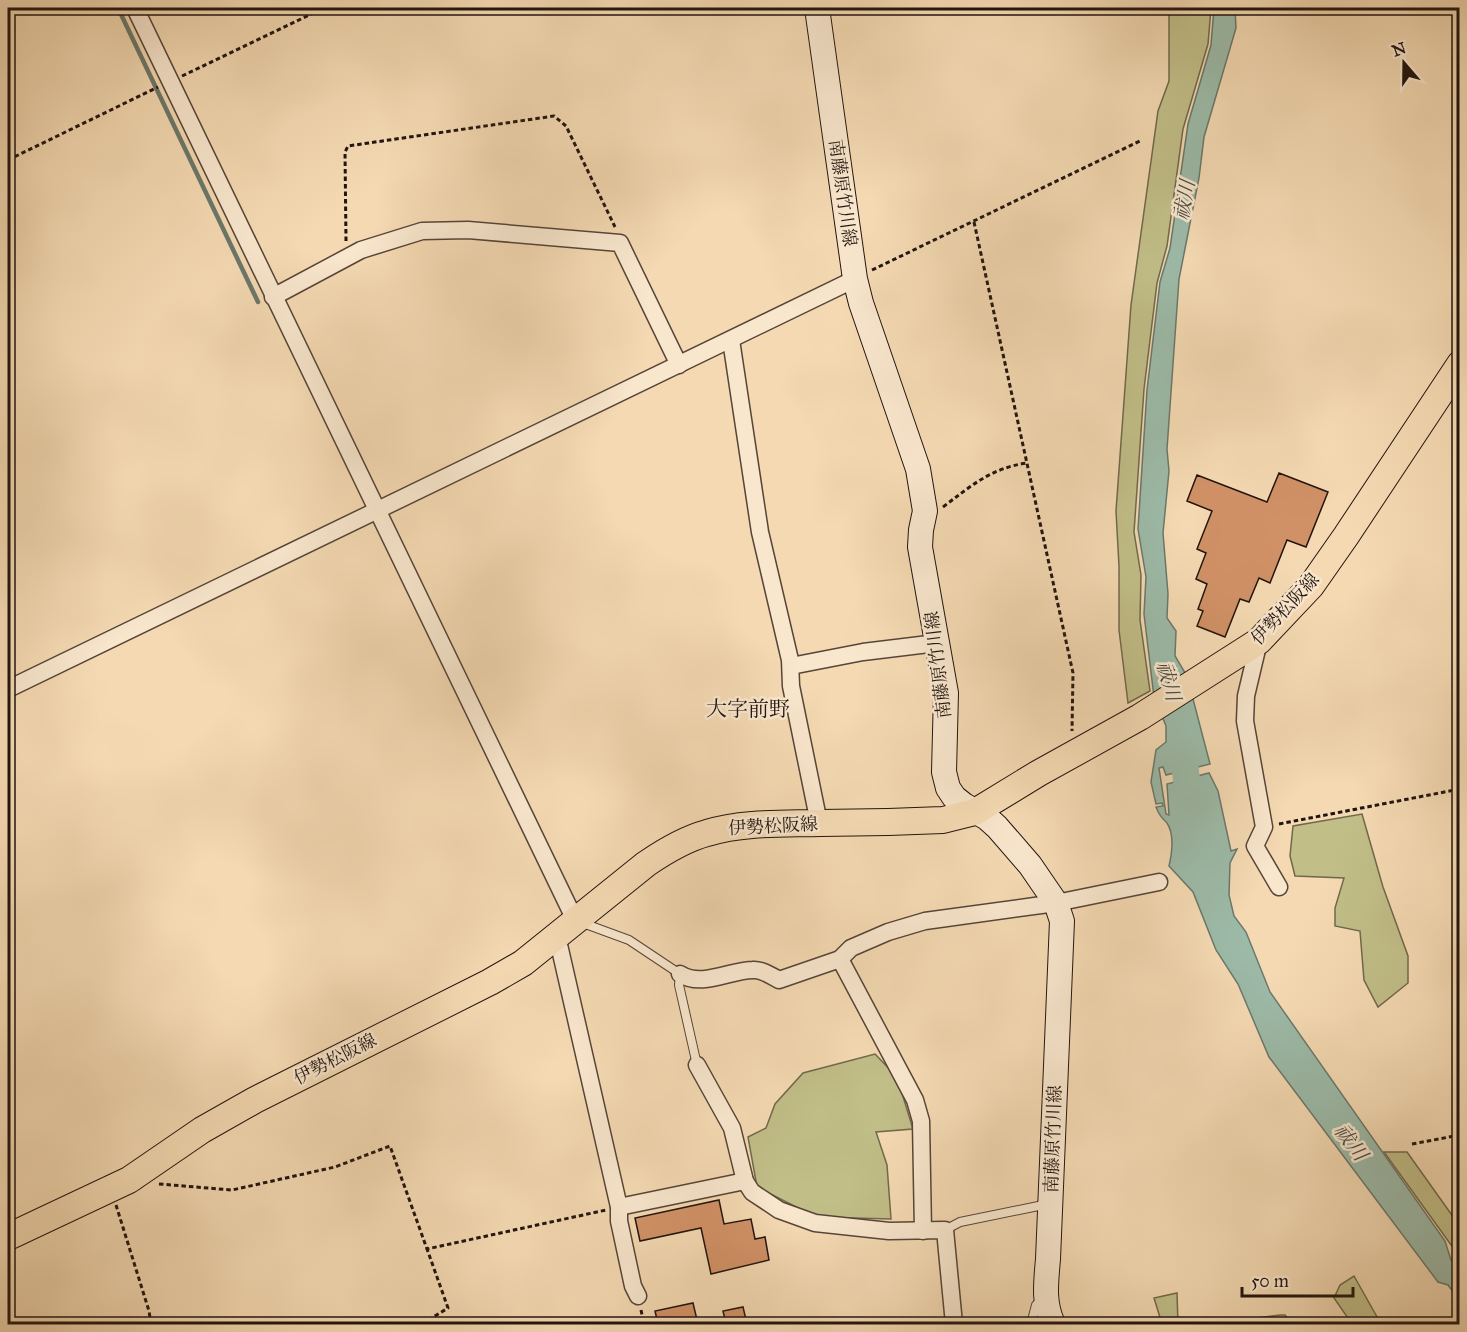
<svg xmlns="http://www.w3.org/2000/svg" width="1467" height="1332" viewBox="0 0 1467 1332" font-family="'IM FELL Great Primer','Noto Serif JP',serif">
<rect width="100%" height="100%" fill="#f4d9b2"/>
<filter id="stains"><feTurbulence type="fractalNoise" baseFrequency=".00333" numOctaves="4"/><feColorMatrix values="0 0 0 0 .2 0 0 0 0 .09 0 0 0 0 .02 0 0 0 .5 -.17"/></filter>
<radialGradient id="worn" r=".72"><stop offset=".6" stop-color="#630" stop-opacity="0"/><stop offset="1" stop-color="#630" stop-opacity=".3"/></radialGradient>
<g fill="#c1be88" stroke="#71694c" stroke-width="1.5">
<path d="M1169,8H1211L1208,44L1183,129L1167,246L1157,283L1144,389L1134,532L1141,575L1140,620L1150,691L1128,703L1119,630V566L1116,511L1131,305L1158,111L1169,81Z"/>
<path d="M1362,814L1383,887L1408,956V983L1378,1007L1364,980L1360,931L1335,926V908L1344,878L1295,876L1290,856L1293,826Z"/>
<path d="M875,1054L897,1077L913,1129L876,1132L887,1165L891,1219L816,1217L757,1187L748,1137L766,1128L775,1104L803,1073Z"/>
<path d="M1384,1152H1407L1459,1225V1256Z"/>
<path d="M1354,1276L1381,1324H1352L1334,1298L1340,1285Z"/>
<path d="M1177,1293L1178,1324H1162L1154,1298Z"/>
<path d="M1285,1315L1292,1324H1209L1280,1315Z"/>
</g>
<path fill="#9cbaa8" stroke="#6b786b" stroke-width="1.5" d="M1214,8H1235L1236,28L1204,137L1199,178L1179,279L1167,449L1169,471L1163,533L1168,594L1167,618L1176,631L1175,656L1187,676L1210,764L1166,775L1163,767L1159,768L1166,814L1169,815L1167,784L1209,773L1218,791L1231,851L1237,849L1230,863L1229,895L1234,916L1246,932L1270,992L1445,1241L1451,1260L1459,1265V1300L1448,1285L1438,1282L1269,1057L1238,984L1216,950L1193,892L1169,866C1172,853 1175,835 1167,823C1162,818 1159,815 1156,807L1163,806L1162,803L1156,804L1151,782L1156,750L1166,742V726L1154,697L1144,614L1146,577L1138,529L1147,390L1160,282L1170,248L1188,124L1211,45Z"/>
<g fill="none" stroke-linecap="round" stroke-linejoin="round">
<path stroke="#6b786b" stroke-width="4.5" d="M118,8L258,302"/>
<path stroke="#9cbaa8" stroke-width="27" d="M1181,735L1191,816"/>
</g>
<g fill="#d19166" stroke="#21140f" stroke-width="1.5">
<path d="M1279,473L1328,492L1306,547L1287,540L1270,583L1259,578L1249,602L1240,599L1225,637L1197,626L1203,611L1198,609L1207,584L1196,579L1206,553L1197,549L1212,511L1187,501L1197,475L1267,502Z"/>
<path d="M719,1200L724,1224L751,1219L755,1239L765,1237L769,1260L711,1274L701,1228L640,1241L635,1218Z"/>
<path d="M693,1303L698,1324H658L655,1311Z"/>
<path d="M743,1307L747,1324H726L723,1311Z"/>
</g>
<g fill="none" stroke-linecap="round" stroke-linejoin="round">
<defs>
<g id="lane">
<path d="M580,922L629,940L680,974L679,985L697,1065"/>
<path d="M945,1230L960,1222L1048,1204"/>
<path d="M1031,1324L1036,1305L1042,1299"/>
</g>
<g id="street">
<path d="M135,8L575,920"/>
<path d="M273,297L361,250L422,231L468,230L620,243L679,365"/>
<path d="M731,340L760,532L790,660L791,686L819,823"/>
<path d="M1259,641L1246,696L1245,721L1264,827L1255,846L1279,887"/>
<path d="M791,666L863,652L937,643"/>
<path d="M8,689L855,279"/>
<path d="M557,936L619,1207V1221L633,1286L638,1296"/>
<path d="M840,959L915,1100L921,1121L923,1231"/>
<path d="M680,974C702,988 730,970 753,970C761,969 772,976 779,980L840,959L851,948L888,932L925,921L1056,903L1159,882"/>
<path d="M697,1065L732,1128L745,1181L752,1192L779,1210L815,1223L889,1231L945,1230L954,1324"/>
<path d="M619,1207L745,1181"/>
</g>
<path id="secondary" d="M817,8L855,279L861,303L918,469L925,511L921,530L920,547L946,693L944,772L948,788L954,797L964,805L987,818L997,827L1030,865L1056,903L1062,921L1048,1259C1046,1283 1043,1302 1053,1324"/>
<path id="primary" d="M8,1237L129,1180L202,1130L255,1100L490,982L523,963L646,864C665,851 685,839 707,833C743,822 783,824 820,823C861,823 902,822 943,820L975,812L1039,773L1140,717L1259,641L1311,586L1346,536L1460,364"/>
</defs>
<use href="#lane" stroke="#564538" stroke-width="10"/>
<use href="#street" stroke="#564538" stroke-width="19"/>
<use href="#secondary" stroke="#21140f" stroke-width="26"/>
<use href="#primary" stroke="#21140f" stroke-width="28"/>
<g stroke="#21140f" stroke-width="3" stroke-dasharray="4.5 3" stroke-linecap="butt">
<path d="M182,76L324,8"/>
<path d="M8,160L158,87"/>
<path d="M974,222L1073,673L1072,731"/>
<path d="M346,241L345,152L348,146L554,116L566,126L615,227"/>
<path d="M872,270L1142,140"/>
<path d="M943,507C971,486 991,468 1027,463"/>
<path d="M1279,824L1460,789"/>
<path d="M1412,1144L1460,1135"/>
<path d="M159,1184L232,1190L335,1167L390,1146L427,1249L606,1210"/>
<path d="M116,1205L149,1311L151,1324"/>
<path d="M641,1310L644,1324"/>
<path d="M422,1324L448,1308L427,1249"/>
</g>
<use href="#lane" stroke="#f8e6cd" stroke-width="8"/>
<use href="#street" stroke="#f8e6cd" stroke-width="16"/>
<use href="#secondary" stroke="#f8e6cd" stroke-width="24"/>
<use href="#primary" stroke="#f4d9b2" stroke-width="26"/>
</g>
<g text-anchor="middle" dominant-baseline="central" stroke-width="5" stroke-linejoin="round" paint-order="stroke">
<g font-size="18" fill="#21140f" stroke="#f8e6cd">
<text transform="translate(843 193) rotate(82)">南藤原竹川線</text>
<text transform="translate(1285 609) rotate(-47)">伊勢松阪線</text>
<text transform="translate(938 665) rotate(-97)">南藤原竹川線</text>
<text transform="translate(773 826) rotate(-3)">伊勢松阪線</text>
<text transform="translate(335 1059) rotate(-27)">伊勢松阪線</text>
<text transform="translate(1053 1139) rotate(-88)">南藤原竹川線</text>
</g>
<g font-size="20" font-style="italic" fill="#4c4e45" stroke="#f8e6cd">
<text transform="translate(1184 200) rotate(-80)">祓川</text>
<text transform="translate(1169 681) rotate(74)">祓川</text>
<text transform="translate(1351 1142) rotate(53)">祓川</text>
</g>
<g font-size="21" fill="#21140f" stroke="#f8e6cd">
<text x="748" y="709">大字前野</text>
</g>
</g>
<rect width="1467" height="1332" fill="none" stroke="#f4d9b2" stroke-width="30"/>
<rect x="9" y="9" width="1449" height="1314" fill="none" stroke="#21140f" stroke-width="3"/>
<rect x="15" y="15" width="1437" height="1302" fill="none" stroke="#21140f" stroke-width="1.5"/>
<g transform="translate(1404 63) rotate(340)" stroke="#f8e6cd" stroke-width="4.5" paint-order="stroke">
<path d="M0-4.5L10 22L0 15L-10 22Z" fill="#21140f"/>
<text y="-9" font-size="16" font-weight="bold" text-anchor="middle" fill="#21140f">N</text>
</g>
<path d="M1242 1287v9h111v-9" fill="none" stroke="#21140f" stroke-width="3"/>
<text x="1251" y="1287" font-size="18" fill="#21140f" stroke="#f8e6cd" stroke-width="4.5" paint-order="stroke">50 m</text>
<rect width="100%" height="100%" filter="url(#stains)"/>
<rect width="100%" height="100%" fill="url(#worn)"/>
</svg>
